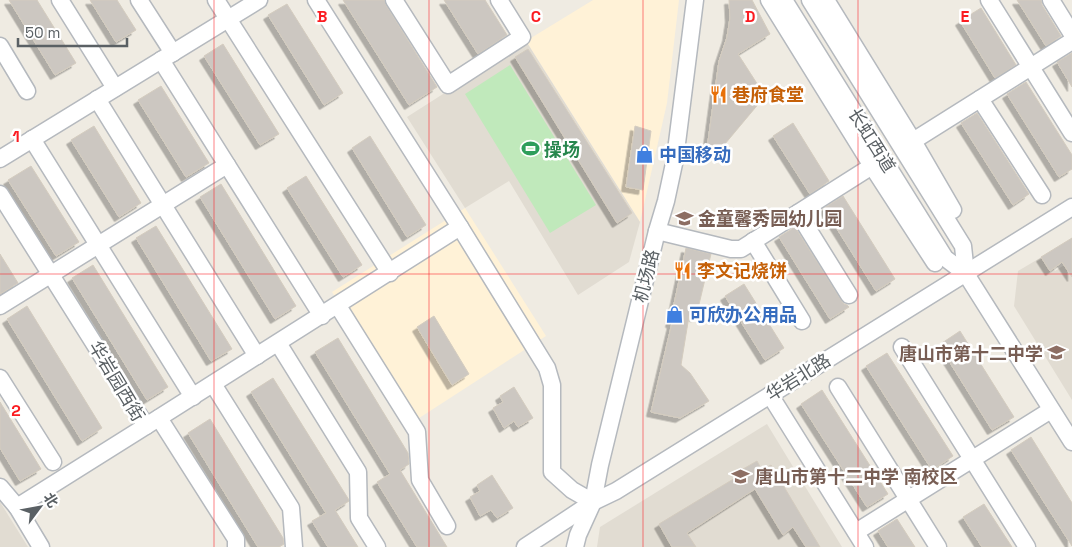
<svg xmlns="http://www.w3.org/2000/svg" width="1072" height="547" viewBox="0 0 1072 547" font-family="'Space Grotesk','Noto Sans SC',sans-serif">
<defs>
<filter id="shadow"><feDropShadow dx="-4.5" dy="4.5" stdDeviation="0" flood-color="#0004"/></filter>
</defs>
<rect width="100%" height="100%" fill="#efebe2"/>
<g fill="#fff2d7">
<path d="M593,0H679L667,103L640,222L526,41Z"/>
<path d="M465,208L546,336L413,422L332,292Z"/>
</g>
<g fill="#e1dcd2">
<path d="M526,41L640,222L629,262L578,295L509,181L465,208L407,117Z"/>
<path d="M1045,255L1055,271L1072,260V400L1014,306L1018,271Z"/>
<path d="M767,424L842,547H597L600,527Z"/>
<path d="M0,502L28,547H0Z"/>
</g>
<path fill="#c0e9bb" d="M510,65L596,205L550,233L465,94Z"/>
<g fill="#ccc7c1" stroke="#d4ccbf" filter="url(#shadow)">
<path d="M9,0H37L76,63L55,75Z"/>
<path d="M90,0H117L136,30L116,42Z"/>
<path d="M343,0H384L386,5L437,87L409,105Z"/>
<path d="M444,0H485L507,35L478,54Z"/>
<path d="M729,0H752L770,34L738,54L765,96L719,151L707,149L719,61L727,37L730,18Z"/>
<path d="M1017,0H1041L1042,5L1061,36L1046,46Z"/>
<path d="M287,4L343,93L324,105L268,15Z"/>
<path d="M981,8L1016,65L995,78L960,21Z"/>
<path d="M223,44L279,134L260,145L204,56Z"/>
<path d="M528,49L632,213L617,223L515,57Z"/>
<path d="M1072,53V87L1057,62Z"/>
<path d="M1026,82L1072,155V169L1059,177L1007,94Z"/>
<path d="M161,86L209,163L186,177L138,100Z"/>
<path d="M977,113L1029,194L1013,205L961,123Z"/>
<path d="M793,123L829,181L810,194L773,136Z"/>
<path d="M94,126L141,203L119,217L71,140Z"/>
<path d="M635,126L651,131L643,190L626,187Z"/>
<path d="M370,136L426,225L407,237L352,148Z"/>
<path d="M31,166L79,242L56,256L8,180Z"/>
<path d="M306,176L362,265L343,277L287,188Z"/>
<path d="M221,184L296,306L275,319L200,197Z"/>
<path d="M843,196L895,279L876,291L824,208Z"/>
<path d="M156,226L232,349L211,361L136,238Z"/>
<path d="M795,227L841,300L844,304L847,305L849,307L830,319L779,237Z"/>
<path d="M1072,238V277L1062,262L1050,271L1041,257Z"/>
<path d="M686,248L711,254L696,317L689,316L681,365L690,373L709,401L680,418L651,412L672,323H670Z"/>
<path d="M0,254L18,283L0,294Z"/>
<path d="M93,265L168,387L147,400L72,278Z"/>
<path d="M744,284L784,348L765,360L725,296Z"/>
<path d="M27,306L102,428L82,441L7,319Z"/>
<path d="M434,316L469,374L452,385L417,327Z"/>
<path d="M960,331L1014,417L992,430L939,345Z"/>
<path d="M338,338L408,453L409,464L400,470L447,547H417L377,482L390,474L315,352Z"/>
<path d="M887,353L953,456L932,470L866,366Z"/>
<path d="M273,378L349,500V501L335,510L358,547H328L312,521L326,513L251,392Z"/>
<path d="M514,387L533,418L518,427L514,421L504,428L493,408L503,402L500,396Z"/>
<path d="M822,390L888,494L867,507L801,404Z"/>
<path d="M0,402L41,469L20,481L0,448Z"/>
<path d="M210,419L283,538L284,544L279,547H258L188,433Z"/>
<path d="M1031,437L1072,503V546L1011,450Z"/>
<path d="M757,461L762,470L771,465L820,547H806L793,527L783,535L755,489L687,533L696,547H672L659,524L745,472L743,469Z"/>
<path d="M492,475L513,508L497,518L491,510L480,516L470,497L480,491L477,485Z"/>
<path d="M984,504L1012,547H982L963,517Z"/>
<path d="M897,519L915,547H888L878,531Z"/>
</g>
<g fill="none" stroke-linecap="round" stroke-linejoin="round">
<defs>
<g id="minor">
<path d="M60,0L115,88"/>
<path d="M139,0L173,53"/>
<path d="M216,0L390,273"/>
<path d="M316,0L460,227L547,368L552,385V472L572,490L593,502"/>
<path d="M394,0L448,85L522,37L499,0"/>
<path d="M769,0L872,166L935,263"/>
<path d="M784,0L945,258L966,274L1072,442"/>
<path d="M810,0L963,246L966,274"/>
<path d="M826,0L913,141L953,210"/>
<path d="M989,0L1072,133"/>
<path d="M1051,0L1072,34"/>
<path d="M0,46L27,91"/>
<path d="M161,60L322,316"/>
<path d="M97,99L257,356"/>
<path d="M980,99L1042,195"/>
<path d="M32,139L193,397"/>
<path d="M913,141L1072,41"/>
<path d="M0,159L259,0"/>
<path d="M0,194L146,426L17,507L41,547"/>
<path d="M798,213L849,295"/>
<path d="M657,231L731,249H741L872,166"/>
<path d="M753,241L802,321"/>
<path d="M0,306L227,165"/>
<path d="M338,306L417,432L420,480L447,526"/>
<path d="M278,343L358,472L359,518L377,547"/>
<path d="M902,347L1027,547"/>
<path d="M0,378L53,462"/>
<path d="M213,384L291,508L294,547"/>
<path d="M838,387L938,547"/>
<path d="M770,395L865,547"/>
<path d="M159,418L236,539V547"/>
<path d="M146,426L460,227"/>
<path d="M0,487L17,507"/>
<path d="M856,532L1051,410"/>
<path d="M525,547L593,502L616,491L1072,207"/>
<path d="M575,547L578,535L593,502L600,465L657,231L666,201L675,159L695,0"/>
</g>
</defs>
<use href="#minor" stroke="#b5b9be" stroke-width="19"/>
<use href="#minor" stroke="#fff" stroke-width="16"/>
</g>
<path fill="none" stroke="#fb1c21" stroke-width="1" stroke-opacity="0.55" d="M214,0V547M429,0V547M643,0V547M858,0V547M0,274H1072"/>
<defs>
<symbol id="restaurant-bare" viewBox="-9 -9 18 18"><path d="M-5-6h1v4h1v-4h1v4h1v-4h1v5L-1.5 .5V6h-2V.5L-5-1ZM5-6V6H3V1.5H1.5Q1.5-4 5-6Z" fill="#e8710a" stroke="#fff" stroke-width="2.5" paint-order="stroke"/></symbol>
<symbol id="stadium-bare" viewBox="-9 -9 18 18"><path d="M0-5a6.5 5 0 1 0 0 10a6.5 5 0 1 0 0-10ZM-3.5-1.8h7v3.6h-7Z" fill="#2e9e5b" stroke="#fff" stroke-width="2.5" paint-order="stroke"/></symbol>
<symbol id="shop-bare" viewBox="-9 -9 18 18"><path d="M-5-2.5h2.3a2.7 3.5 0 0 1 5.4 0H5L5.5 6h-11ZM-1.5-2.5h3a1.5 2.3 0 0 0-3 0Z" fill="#3f7fe0" stroke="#fff" stroke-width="2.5" paint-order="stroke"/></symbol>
<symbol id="school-bare" viewBox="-9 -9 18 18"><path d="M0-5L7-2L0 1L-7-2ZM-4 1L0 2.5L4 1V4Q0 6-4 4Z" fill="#8d6e63" stroke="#fff" stroke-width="2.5" paint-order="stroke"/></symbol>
</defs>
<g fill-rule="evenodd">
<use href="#restaurant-bare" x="706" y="82" width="25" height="25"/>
<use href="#stadium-bare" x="518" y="136" width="25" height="25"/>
<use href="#shop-bare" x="632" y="142" width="25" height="25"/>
<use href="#school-bare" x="672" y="206" width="25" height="25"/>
<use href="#restaurant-bare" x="670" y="258" width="25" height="25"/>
<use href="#shop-bare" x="662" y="302" width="25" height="25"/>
<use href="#school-bare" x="1044" y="340" width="25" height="25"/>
<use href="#school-bare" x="728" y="464" width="25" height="25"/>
</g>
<g text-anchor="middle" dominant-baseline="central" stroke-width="5" stroke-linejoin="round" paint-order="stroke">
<g font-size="18" font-weight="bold" fill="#c56008" stroke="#fff" text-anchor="start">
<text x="732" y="94">巷府食堂</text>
<text x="697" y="270">李文记烧饼</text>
</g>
<g font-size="18" fill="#5a6064" stroke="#fff">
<text transform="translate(872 140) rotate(58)">长虹西道</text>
<text transform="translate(646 276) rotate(-76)">机场路</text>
<text transform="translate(798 377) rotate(-32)">华岩北路</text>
<text transform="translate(117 381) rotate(59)">华岩园西街</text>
</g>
<g font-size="18" font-weight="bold" fill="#27864d" stroke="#fff" text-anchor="start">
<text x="544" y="149">操场</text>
</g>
<g font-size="18" font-weight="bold" fill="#366cbe" stroke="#fff" text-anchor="start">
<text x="659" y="154">中国移动</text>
<text x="689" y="314">可欣办公用品</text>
</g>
<g font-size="18" font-weight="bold" fill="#785e54" stroke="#fff" text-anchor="start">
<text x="698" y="218">金童馨秀园幼儿园</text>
<text x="1043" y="353" text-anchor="end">唐山市第十二中学</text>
<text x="755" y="476">唐山市第十二中学 南校区</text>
</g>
</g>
<g font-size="16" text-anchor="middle" font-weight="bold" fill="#fb1c21" stroke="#fff" stroke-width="5" stroke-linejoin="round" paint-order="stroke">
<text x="322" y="22">B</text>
<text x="536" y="22">C</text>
<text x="750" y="22">D</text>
<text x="965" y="22">E</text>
<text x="16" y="142">1</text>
<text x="16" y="416">2</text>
</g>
<g transform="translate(40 507) rotate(58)" stroke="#ffffff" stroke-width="4" paint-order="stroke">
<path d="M0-4L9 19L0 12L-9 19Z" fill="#5a6064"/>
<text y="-8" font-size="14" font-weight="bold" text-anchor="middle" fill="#5a6064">北</text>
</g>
<path d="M18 38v8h109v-8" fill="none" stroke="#5a6064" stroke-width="2.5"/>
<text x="25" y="38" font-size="15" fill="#5a6064" stroke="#ffffff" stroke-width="4" paint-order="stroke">50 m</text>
</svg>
